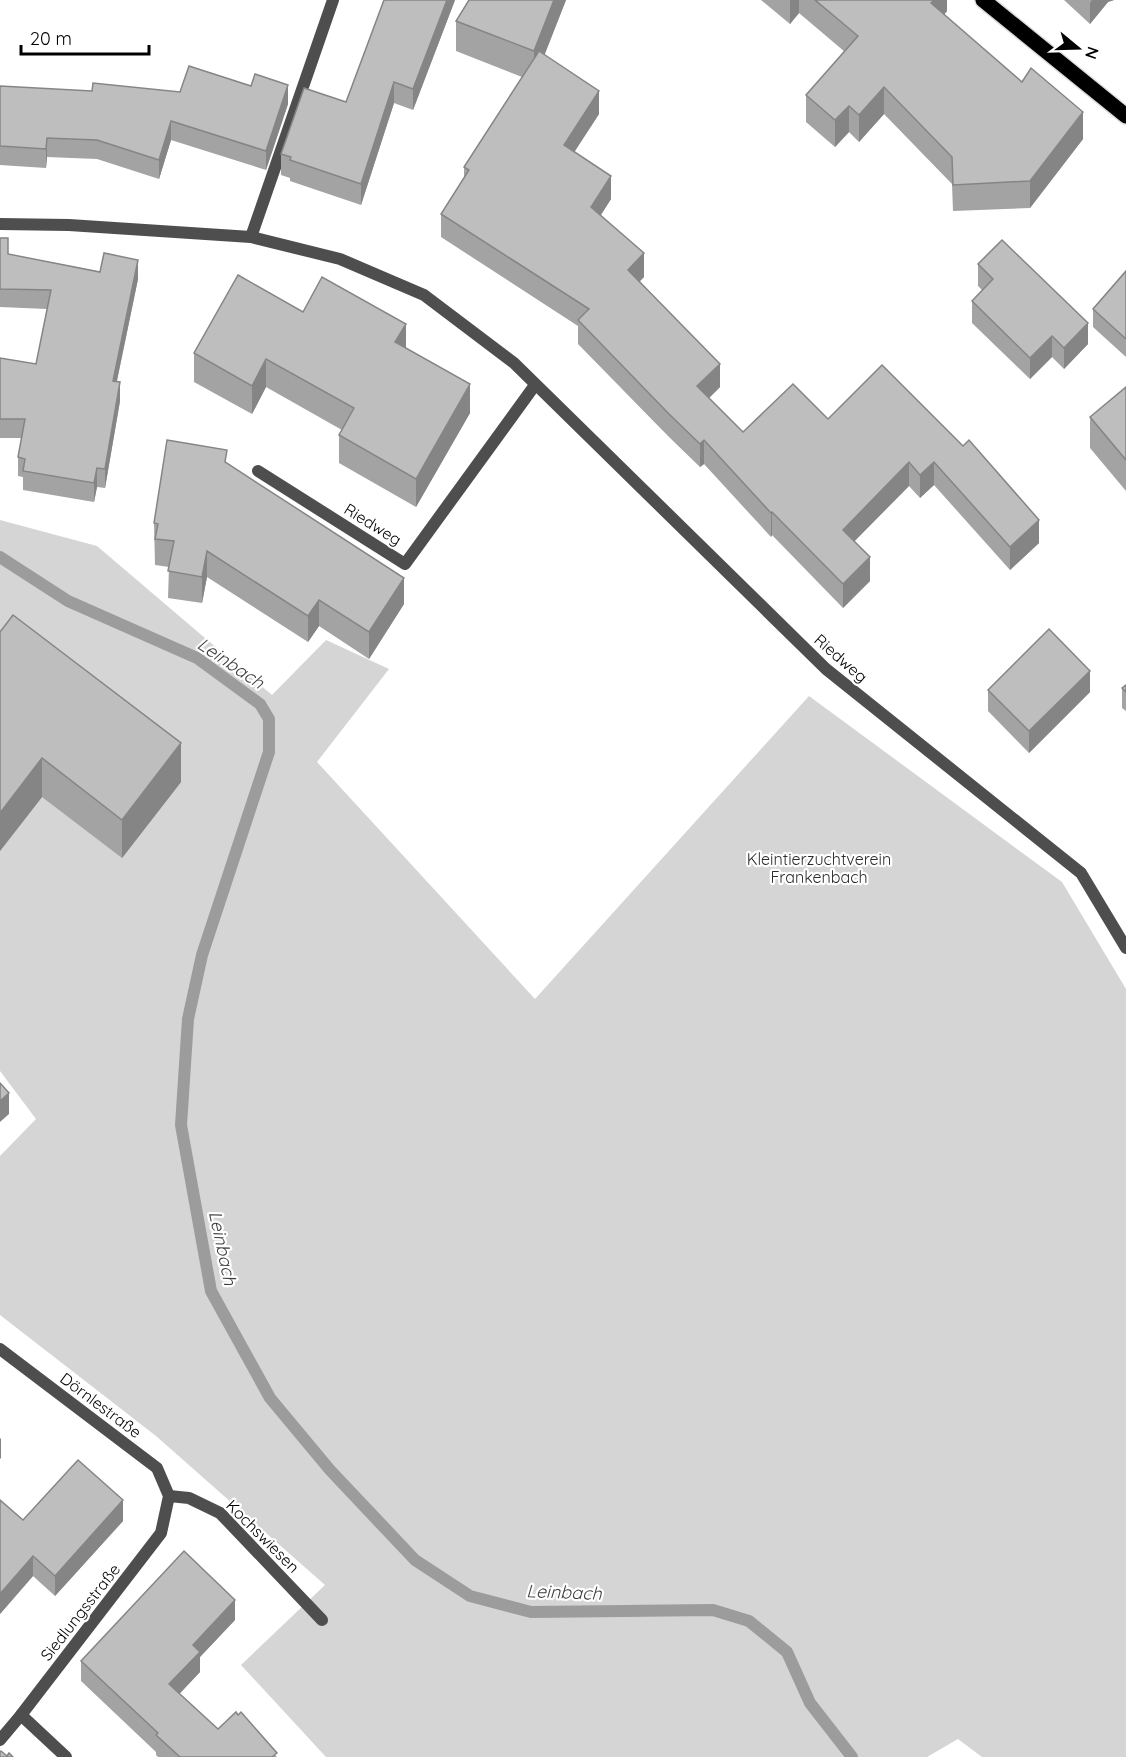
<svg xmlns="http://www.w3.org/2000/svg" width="1126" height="1757" viewBox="0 0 1126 1757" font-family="Quicksand,sans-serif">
<rect width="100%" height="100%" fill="#fff"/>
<path fill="#d5d5d5" d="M0,520L97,546L272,695L326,640L389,669L317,762L535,999L809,696L1062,882L1126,989V1757H982L958,1739L927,1757H326L241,1665L325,1585L156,1436L0,1315V1156L36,1119L0,1071Z"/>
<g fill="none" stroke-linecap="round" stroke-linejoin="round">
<path stroke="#9c9c9c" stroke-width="12" d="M0,557L68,601L197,658L260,704L269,719V752L202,955L188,1019L181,1125L211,1291L270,1398L330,1470L415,1560L470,1596L531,1612L713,1610L749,1621L787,1652L810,1703L852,1757"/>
<defs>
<path id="primary" d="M983,0L1126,116"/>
</defs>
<use href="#primary" stroke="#dbdbdb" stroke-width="18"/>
<g stroke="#4e4e4e" stroke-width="12">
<path d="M251,237L333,0"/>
<path d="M258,471L405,564L535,385"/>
<path d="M169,1496L189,1498L220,1513L322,1620"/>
</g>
<g stroke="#4e4e4e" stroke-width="12">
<path d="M0,224L69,225L251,237L340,259L424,295L514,363L826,669L1081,873L1126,948"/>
<path d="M0,1349L157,1468L169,1496L161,1533L21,1715L0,1740"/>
<path d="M21,1715L66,1757"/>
</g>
<use href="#primary" stroke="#000" stroke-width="15"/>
</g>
<g fill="#a3a3a3">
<path d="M455,0L413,110L394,103L361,205L290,181V178L281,175V154L346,102Z"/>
<path d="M469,0H566L544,55L599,114L574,152L611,199L601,215L644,277L640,281L720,387L709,398L743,432L828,419L882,365L1039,543L1010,570L934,485L920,498L909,486L854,541L870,581L843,608L772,535L771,537L704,464L700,467L669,437L578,344V326L441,237V214L464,178V167L522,77L456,51V21Z"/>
<path d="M761,0H947V11L944,15L1083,139L1030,208L953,211L952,184L884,114L859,142L849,132L835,147L806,122V95L845,52L799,13L790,24Z"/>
<path d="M1064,0H1114L1108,2L1090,24Z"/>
<path d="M0,86L288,104L266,170L171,140L159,179L97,159L47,157L46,168L0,165Z"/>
<path d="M0,238L8,254L138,279L117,381L120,401L105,488L97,487L94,502L23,490V477L18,476V457L22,438H0V358L36,364L47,309L0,307Z"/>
<path d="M978,264L1088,344L1064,369L1052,357L1030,379L972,323V301L982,290L978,286Z"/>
<path d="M1126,271V357L1093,327V309Z"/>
<path d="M303,312L406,348L470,413L416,507L339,463V435L342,430L266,387L252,414L194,382V353Z"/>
<path d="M1126,387V491L1090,448V417Z"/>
<path d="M227,464L404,604L369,659L319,626L308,642L207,577L202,603L168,598L169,567L155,565L154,523Z"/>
<path d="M0,632L181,782L122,858L42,797L0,851Z"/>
<path d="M1126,685V711L1122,708V688Z"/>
<path d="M988,690L1090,692L1029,753L988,711Z"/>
<path d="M0,1500L23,1520L123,1521L55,1596L33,1576L0,1614Z"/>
<path d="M235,1620L200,1657V1672L179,1694L218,1729L238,1715L277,1757H158L156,1755V1752L81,1681V1661Z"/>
</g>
<g fill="#858585">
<path d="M447,0H455L413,110V89Z"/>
<path d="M554,0H566L534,82V51Z"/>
<path d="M790,0H799V13L790,24Z"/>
<path d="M934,0H947V11L931,30V3Z"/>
<path d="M1092,0H1114L1108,2L1090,24V3Z"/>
<path d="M394,82V103L361,205V184Z"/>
<path d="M288,85V104L266,170V151Z"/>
<path d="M884,87V114L859,142V115Z"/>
<path d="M599,91V114L564,168V145Z"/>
<path d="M849,106V132L835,147V120Z"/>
<path d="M1083,112V139L1030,208V181Z"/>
<path d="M171,121V140L159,179V160Z"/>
<path d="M47,138V157L46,168V149Z"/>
<path d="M611,176V199L591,230V207Z"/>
<path d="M644,253V277L628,293V270Z"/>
<path d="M138,260V279L113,399V381Z"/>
<path d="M1088,323V344L1064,369V348Z"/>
<path d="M406,324V353L395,342Z"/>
<path d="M1052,336V357L1030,379V358Z"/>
<path d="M266,359V387L252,414V386Z"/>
<path d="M720,364V387L697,410V386Z"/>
<path d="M120,382V401L105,488V469Z"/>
<path d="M470,384V413L416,507V479Z"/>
<path d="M704,440V464L700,467V444Z"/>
<path d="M909,462V486L843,553V530Z"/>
<path d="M934,462V485L920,498V475Z"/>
<path d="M97,468V487L94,502V483Z"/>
<path d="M772,512V535L771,537V513Z"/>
<path d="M1039,520V543L1010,570V547Z"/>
<path d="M207,551V577L202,603V577Z"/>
<path d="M870,557V581L843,608V584Z"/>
<path d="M404,578V604L369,659V632Z"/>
<path d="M319,600V626L308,642V616Z"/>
<path d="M1090,671V692L1029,753V731Z"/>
<path d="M181,743V782L122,858V820Z"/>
<path d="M42,758V797L0,851V813Z"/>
<path d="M9,1093V1114L0,1122V1101Z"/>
<path d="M1,1438V1458L0,1459V1439Z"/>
<path d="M123,1500V1521L55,1596V1576Z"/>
<path d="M33,1556V1576L0,1614V1594Z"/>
<path d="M235,1600V1620L200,1657V1672L169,1705V1684L193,1645Z"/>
</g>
<g fill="#bebebe" stroke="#858585" stroke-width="1.5">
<path d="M384,0H447L413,89L394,82L361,184L290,160L291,157L281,154L304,88L346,102Z"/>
<path d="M469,0H554L534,51L456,21Z"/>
<path d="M815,0H934L931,3L1022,82L1031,68L1083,112L1030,181L953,185L952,157L884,87L859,115L849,106L835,120L806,95L858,36Z"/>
<path d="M539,51L599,91L564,145L611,176L591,207L644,253L628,270L720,364L697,386L743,432L793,384L828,419L882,365L963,446L969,440L1039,520L1010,547L934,462L920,475L909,462L843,530L870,557L843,584L772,512L771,513L704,440L700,444L669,414L578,320L589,309L441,214L469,170L464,167Z"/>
<path d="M189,66L251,86L255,74L288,85L266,151L171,121L159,160L97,140L47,138L46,149L0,146V86L92,91L93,83L180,92Z"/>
<path d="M0,238H8V254L100,272L104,253L138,260L113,381L120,382L105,469L97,468L94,483L23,471L25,459L18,457L25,419H0V358L36,364L51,290L0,289Z"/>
<path d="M1002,240L1088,323L1064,348L1052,336L1030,358L972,301L993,279L978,264Z"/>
<path d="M1126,271V339L1093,309Z"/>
<path d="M238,275L303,312L322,277L406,324L395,342L470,384L416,479L339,435L354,408L266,359L252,386L194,353Z"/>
<path d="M1126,387V460L1090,417Z"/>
<path d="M167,440L227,450L225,462L404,578L369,632L319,600L308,616L207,551L202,577L168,571L174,541L155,539L158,524L154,523Z"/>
<path d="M13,615L181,743L122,820L42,758L0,813V632Z"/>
<path d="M1049,629L1090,671L1029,731L988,690Z"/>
<path d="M1126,685V692L1122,688Z"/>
<path d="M0,1083L9,1093L0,1101Z"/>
<path d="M78,1460L123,1500L55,1576L33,1556L0,1594V1500L23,1520Z"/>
<path d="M184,1551L235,1600L193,1645L200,1652L169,1684L218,1729L236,1712L238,1715L241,1712L277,1753L272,1757H180L156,1735L158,1733L81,1661Z"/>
<path d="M1,1751L7,1756L9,1753L13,1757H0V1752Z"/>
</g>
<g text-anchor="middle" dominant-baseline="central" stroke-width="4.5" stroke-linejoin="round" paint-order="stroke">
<g font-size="16" fill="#000" stroke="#fff">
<text transform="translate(373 524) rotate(32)">Riedweg</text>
<text transform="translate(841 658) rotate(41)">Riedweg</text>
<text transform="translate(101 1405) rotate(37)">Dörnlestraße</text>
<text transform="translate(263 1536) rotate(45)">Kochswiesen</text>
<text transform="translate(80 1612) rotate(-52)">Siedlungsstraße</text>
</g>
<g font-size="16" fill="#2c2c2c" stroke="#fff">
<text x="819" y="859">Kleintierzuchtverein<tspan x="819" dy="18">Frankenbach</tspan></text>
</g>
<g font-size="18" font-style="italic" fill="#3d3d3d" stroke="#fff">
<text transform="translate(231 663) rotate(34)">Leinbach</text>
<text transform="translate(223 1248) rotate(78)">Leinbach</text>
<text transform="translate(564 1592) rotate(2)">Leinbach</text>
</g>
</g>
<g transform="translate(1078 48) rotate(109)" stroke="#ffffff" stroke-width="4.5" paint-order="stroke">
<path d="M0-4.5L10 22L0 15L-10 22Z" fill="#000000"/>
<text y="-9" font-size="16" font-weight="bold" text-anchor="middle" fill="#000000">N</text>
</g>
<path d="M21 45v9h128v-9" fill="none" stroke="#000000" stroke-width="3"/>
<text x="30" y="45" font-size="18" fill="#000000" stroke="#ffffff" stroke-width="4.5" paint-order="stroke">20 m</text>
</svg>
